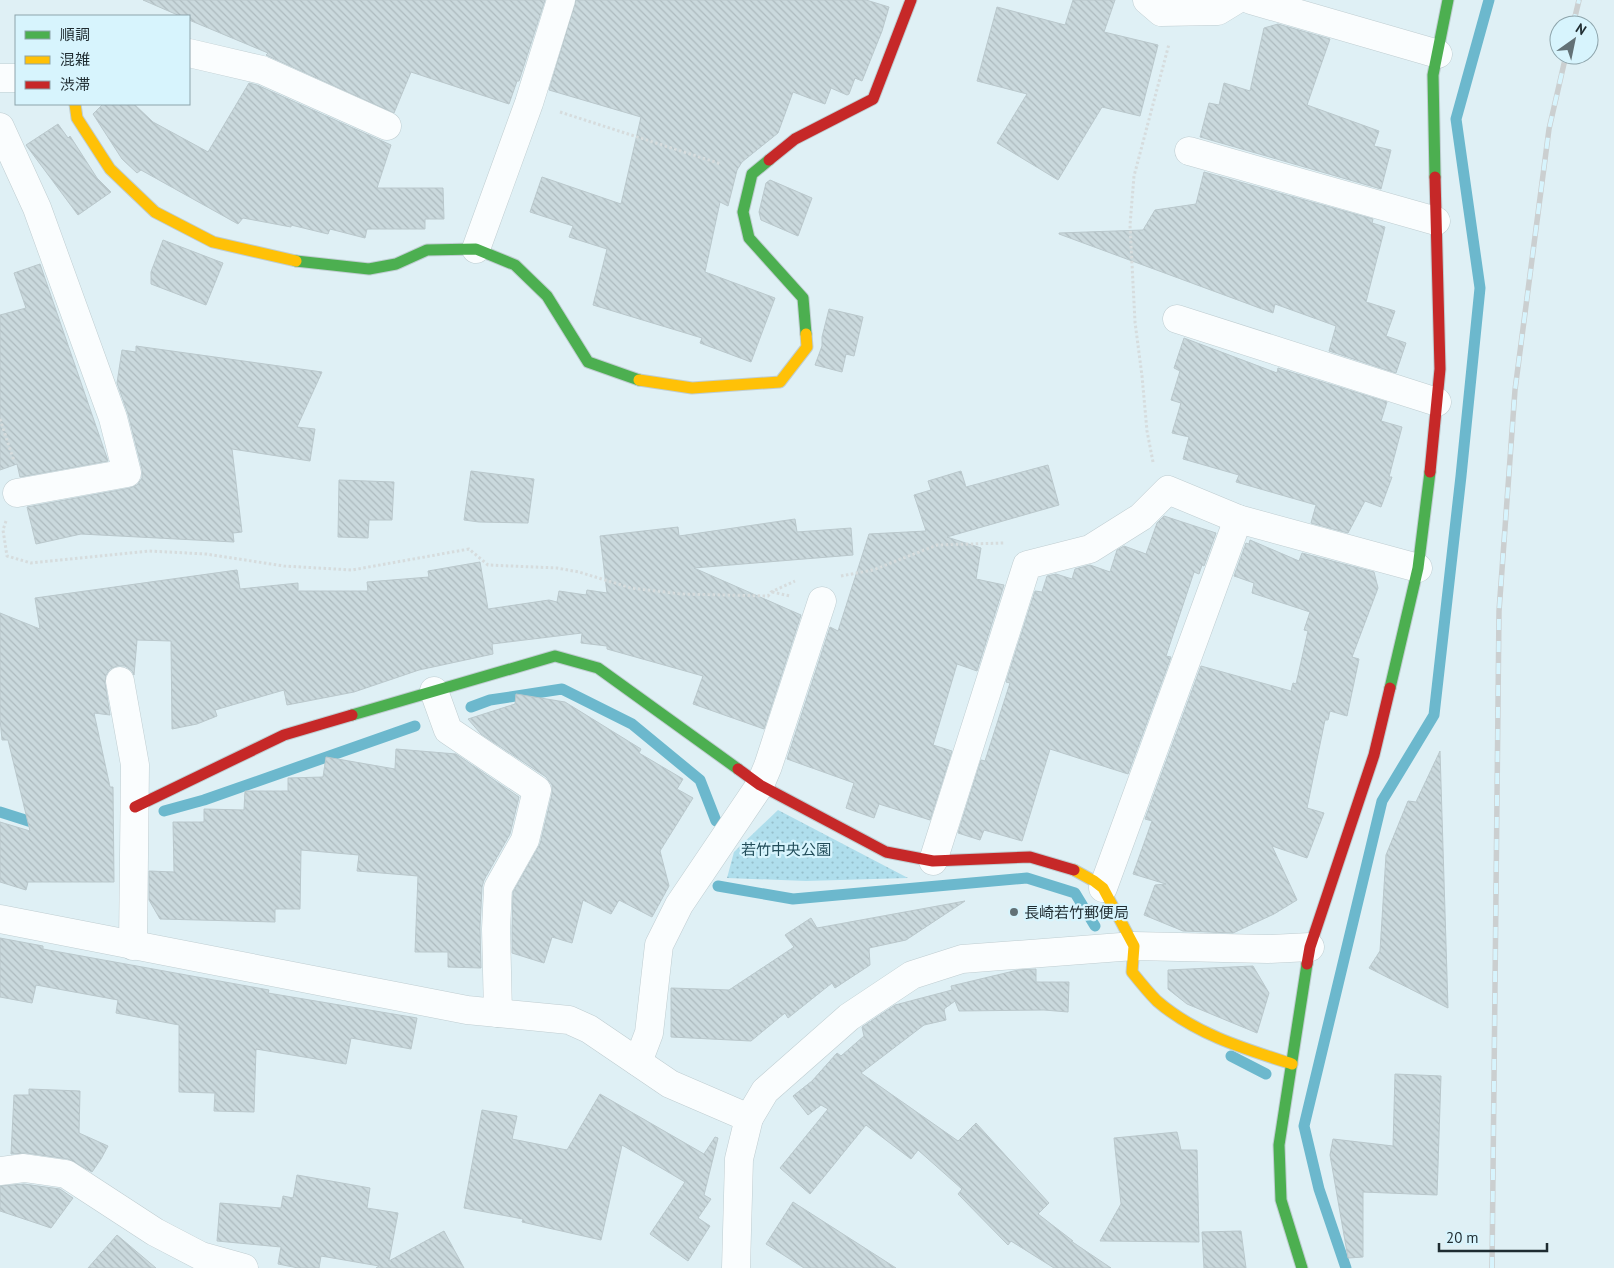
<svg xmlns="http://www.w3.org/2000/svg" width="1614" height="1268" viewBox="0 0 1614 1268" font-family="'PT Sans','Noto Sans JP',sans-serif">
<defs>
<pattern id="park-dots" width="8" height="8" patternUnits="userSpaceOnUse" patternTransform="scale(1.25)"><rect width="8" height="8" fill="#afdeec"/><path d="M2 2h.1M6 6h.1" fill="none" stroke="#96bfcb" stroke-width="1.8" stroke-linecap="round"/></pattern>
<pattern id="building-back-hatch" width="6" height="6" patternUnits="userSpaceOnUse" patternTransform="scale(1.25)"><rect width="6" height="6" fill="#cad9dd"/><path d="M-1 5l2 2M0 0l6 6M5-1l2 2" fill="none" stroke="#adbabe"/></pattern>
</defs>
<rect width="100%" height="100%" fill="#dff0f5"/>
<path fill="url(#park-dots)" d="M778,810L908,878L806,881L727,878L734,852Z"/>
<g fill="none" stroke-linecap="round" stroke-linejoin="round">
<g stroke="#6cb8cd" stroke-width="11">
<path d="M471,707L490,700L562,689L632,724L700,780L716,821"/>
<path d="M164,811L204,800L415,726"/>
<path d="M0,812L41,825"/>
<path d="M718,886L793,899L1027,878L1075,893L1095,926"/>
<path d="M1231,1056L1266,1074"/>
<path d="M1346,1268L1319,1189L1304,1126L1382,801L1434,715L1461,476L1480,288L1456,119L1489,0"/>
</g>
</g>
<g fill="url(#building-back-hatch)" stroke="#bac8cc">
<path d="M143,0H545L519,81H517L509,104L411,72L394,113L266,55L268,53L189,20V16H180Z"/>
<path d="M576,0H866L889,7L882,31L862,81L855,78L849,94L847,95L831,88L825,104L793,92L778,133L742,162L737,170L728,206L720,202L705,272L775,298L751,362L700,343L702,338L593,305L607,249L569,237L573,226L530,212L542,177L621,204L641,117L549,90Z"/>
<path d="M1073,0H1115L1104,32L1158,45L1140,116L1102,107L1058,180L997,143L1027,94L977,81L997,7L1065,25Z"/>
<path d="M1278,24L1330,39L1307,105L1379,131L1374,146L1391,150L1381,189L1200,137L1209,103L1219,105L1224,83L1250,91L1264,28Z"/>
<path d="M249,83L257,85L391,145L377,188H443L444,219H425V229H367L365,238L330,229L328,234L291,225V227L243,218L238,224L141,170L137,173L122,159L93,114L103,104H134L153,122L208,152Z"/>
<path d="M58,124L68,138L70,136L97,178L111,192L78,215L26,145Z"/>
<path d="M1204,172L1373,219L1372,223L1385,227L1366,302L1395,311L1386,336L1406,343L1396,373L1329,351L1336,326L1275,304L1273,313L1059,234V233L1143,230L1155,210L1196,204Z"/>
<path d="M770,180L812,198L798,236L761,220L759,212L766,183Z"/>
<path d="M163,240L223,263L206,305L151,284V272Z"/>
<path d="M40,264L108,461L20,477L17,464L0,470V315L26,308L14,273Z"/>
<path d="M829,309L863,317L854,356L846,354L842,372L815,365L822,346V337Z"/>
<path d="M1184,338L1277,373L1278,368L1387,402L1381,421L1402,427L1389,477H1392L1381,507L1365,501L1348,533L1311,523L1316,505L1236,482L1239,475L1183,459L1189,437L1172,433L1181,403L1171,400L1180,371L1174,368Z"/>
<path d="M136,346L322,372L297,427L315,429L310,461L232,449L242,532L233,533L234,542L81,534L36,544L27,507L130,488L137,485L142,478V469L128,414L117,383L122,350L136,352Z"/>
<path d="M1048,465L1059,505L947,537L981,548L976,579L1004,585L977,671L957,664L933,745L952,751L930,820L879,804L874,818L846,808L854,783L787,759L830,627L838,631L869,534L926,531L914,495L931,490L928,481L961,471L966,487Z"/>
<path d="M471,471L534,479L528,523L479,522L464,520Z"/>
<path d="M339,480L394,482L392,520H369L368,538L338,537Z"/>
<path d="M1164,516L1216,533L1204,566L1202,565L1199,574L1194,572L1166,656L1171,657L1128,774L1050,749L1022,841L984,830L980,840L958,833L981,760L985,761L1010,683L1006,682L1035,591L1042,592L1047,576L1056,574L1072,579L1075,569L1090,565L1110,572L1117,550L1124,546L1146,554L1157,523Z"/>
<path d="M795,519L797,532L851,528L853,555L694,568L801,615L764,729L693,704L703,676L607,649V646L581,643L582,633L492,644L493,654L419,670L354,692L287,705L284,690L215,710L217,716L197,724L172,729L171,641L137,640L134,675L132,671L125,666H117L110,669L106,675L105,683L110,715L94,713L110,787H113L114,882H28L26,890L0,882V822L30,831L8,740H2L0,719V613L40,629L35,598L237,570L240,589L298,583V591H368L367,582L429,577L428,571L480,562L488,609L549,600L557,602L559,591L586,595L587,590L607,593L600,536L678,527L679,536Z"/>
<path d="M1250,540L1299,561L1302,553L1374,572L1378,588L1352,657L1359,659L1347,716L1330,711L1328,720H1325L1307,808L1324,813L1307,858L1272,846L1297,900L1274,914L1233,933L1183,931L1144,915L1155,885L1166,884L1133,874L1152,821L1145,819L1201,666L1291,691L1293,683L1296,684L1308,631L1304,630L1310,612L1252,593L1254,583L1234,576L1246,543L1249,544Z"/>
<path d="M516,694L565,702L641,749L639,753L683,779L677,789L693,798L660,851L669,886L652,917L619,900L611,914L583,900L572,943L552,937L544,963L512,953V929L513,892L540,844L552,794V785L546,777L481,734L468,719L515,704Z"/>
<path d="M396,749L456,754L519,797L510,834L484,880L482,887L480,928L481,968L448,967V952H415L418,876L357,871L359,855L301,850L300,909H275V922L160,919L149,900V871L174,872L173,822H204V809L244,810L245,791H288V778L323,777L326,757L395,769Z"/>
<path d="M1440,751L1448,1008L1369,968L1380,951L1386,855L1408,801L1416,802Z"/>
<path d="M965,901L906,940L869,948L870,965L835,988L832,983L788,1018L785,1013L751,1041L671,1037V988L729,990L794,947L785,935L811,918L817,928Z"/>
<path d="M0,938L43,946V949L269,990L268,993L417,1018L411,1049L351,1038L346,1064L256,1049L254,1112L214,1111L215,1093L179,1092V1025L116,1013L118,1000L36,985L32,1003L0,997Z"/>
<path d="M1253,966L1269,993L1257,1033L1187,1004L1168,989V970Z"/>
<path d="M1036,969V982H1069L1068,1012L1044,1010L959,1011L955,1001L944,1009L946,1020L924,1025L861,1073L958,1141L976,1123L1049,1203L1038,1214L1073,1241H1071L1111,1268H1054L1011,1241L1008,1245L958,1194L962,1189L918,1150L911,1159L866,1125L810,1194L780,1168L828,1109L821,1105L808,1115L793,1096L812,1081L837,1053L841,1056L864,1036L862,1027L895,1005L952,990L951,986L1018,970Z"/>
<path d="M1395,1074L1441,1076L1437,1195L1363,1192V1257L1348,1258L1330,1155L1333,1139L1393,1146Z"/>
<path d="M29,1089L80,1091L79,1133L108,1146L101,1159L92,1172L68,1159L26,1153L11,1154L14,1095H29Z"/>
<path d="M600,1094L704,1154L715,1137L718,1138L704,1195L711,1199L698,1218L710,1226L688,1261L650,1234L685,1182L622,1145L601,1240L522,1222L523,1219L464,1208L482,1110L517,1116L512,1139L567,1150Z"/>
<path d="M1177,1132L1181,1150H1197L1199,1242L1100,1241L1121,1204L1114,1138Z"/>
<path d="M297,1175L370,1188L367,1208L398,1213L389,1261L444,1231L464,1268H376L379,1266L321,1256L319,1268H298L278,1264L281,1247L217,1241L220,1203L281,1208L283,1196L293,1198Z"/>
<path d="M24,1184L60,1189L73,1198L51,1228L0,1211V1186Z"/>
<path d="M793,1202L896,1268H804L766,1244Z"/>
<path d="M1241,1231L1246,1268H1204L1202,1232Z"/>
<path d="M117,1235L156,1268H88Z"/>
</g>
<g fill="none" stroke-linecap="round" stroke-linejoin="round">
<defs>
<g id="street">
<path d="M1147,0L1161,12L1218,11L1236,0"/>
<path d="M1251,0L1438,54"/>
<path d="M189,53L262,70L387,126"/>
<path d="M0,78H16"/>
<path d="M0,127L37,208L113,418L127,473L17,493"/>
<path d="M1189,151L1436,221"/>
<path d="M476,249L529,103L561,0"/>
<path d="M1177,319L1437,402"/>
<path d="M120,681L135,765L133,946"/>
<path d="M434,691L448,730L537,790L525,840L498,888L496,929L498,1013"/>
<path d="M933,861L1027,565L1090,549L1141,517L1168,490L1238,519L1418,568"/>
<path d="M1103,888L1238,519"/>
<path d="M0,919L467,1010L569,1020L589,1029L670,1084L749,1118"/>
<path d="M638,1062L649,1033L659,945L679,905L760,785L768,766L822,601"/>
<path d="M0,1171L24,1168L66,1174L155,1232L201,1256L244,1268"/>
<path d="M736,1268L739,1159L749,1118L765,1091L849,1017L912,975L962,959L1134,946L1268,949L1310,947"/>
</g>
<g id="fast">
<path d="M769,160L752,174L743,212L749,238L803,298L806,334"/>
<path d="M1435,177L1433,75L1448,0"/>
<path d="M296,261L369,269L396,264L427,250L476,249L515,265L547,296L588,362L639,380"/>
<path d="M1390,688L1418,568L1430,472"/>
<path d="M352,715L555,656L598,668L738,769"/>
<path d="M1302,1268L1281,1200L1279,1145L1307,964"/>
</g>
<g id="slow">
<path d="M75,104L77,118L110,169L155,212L213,242L296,261"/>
<path d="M639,380L692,388L780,382L807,347L806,334"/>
<path d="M1074,870L1094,881L1103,888L1134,946L1132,972C1140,982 1148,992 1157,1001C1195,1034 1245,1049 1292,1064"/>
</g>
<g id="jam">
<path d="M769,160L795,139L873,99L911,0"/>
<path d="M1430,472L1440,369L1435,177"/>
<path d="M738,769L760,785L886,852L933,861L1030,857L1074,870"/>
<path d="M135,807L284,735L352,715"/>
<path d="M1307,964L1310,947L1374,755L1390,688"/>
</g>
</defs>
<use href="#street" stroke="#bfcdd1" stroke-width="29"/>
<use href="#fast" stroke="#bfcdd1" stroke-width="13"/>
<use href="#slow" stroke="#bfcdd1" stroke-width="13"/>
<use href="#jam" stroke="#bfcdd1" stroke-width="13"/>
<g stroke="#d6dcdd" stroke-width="3" stroke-dasharray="2.5 2.5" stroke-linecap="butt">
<path d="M560,112L721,164"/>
<path d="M0,419L14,461"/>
<path d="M1153,462L1147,431L1142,376L1135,322L1130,225L1134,176L1169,44"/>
<path d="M6,521L3,530L7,556L31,563L149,551L206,554L284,566L352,570L469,549L488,565L557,568L579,572L631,588L681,594L768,596L771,592L795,581"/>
<path d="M841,576L873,570L937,545L1004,543"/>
<path d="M772,592L790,596"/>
</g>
<use href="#street" stroke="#fafdfe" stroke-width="28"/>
<use href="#fast" stroke="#4caf50" stroke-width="11"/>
<use href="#slow" stroke="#ffc107" stroke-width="11"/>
<use href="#jam" stroke="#c62828" stroke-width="11"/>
<defs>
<g id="rail">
<path d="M1573,25L1579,0"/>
<path d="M1492,1268L1499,611L1515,390L1549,129L1566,55"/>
</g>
</defs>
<use href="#rail" stroke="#cbcfd0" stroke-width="5.5"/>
<use href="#rail" stroke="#d7f4fd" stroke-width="4" stroke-dasharray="11" stroke-linecap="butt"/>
</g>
<circle fill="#627176" stroke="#d7f4fd" stroke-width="2" cx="1014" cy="912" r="5"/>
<g text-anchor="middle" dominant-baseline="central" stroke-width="4.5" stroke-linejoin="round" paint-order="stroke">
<g font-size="15" fill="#214c59" stroke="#d7f4fd">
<text x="786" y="849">若竹中央公園</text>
</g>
<g font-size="15" fill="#1f2c31" stroke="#d7f4fd" text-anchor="start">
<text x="1024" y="912">長崎若竹郵便局</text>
</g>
</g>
<rect x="15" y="15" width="175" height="90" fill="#d7f4fd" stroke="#8da4ab"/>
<rect x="25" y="31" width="25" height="8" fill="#4caf50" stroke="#8da4ab"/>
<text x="60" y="40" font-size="15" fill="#1f2c31">順調</text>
<rect x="25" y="56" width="25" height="8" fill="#ffc107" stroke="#8da4ab"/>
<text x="60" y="65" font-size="15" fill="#1f2c31">混雑</text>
<rect x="25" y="81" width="25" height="8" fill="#c62828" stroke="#8da4ab"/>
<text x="60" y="90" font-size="15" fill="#1f2c31">渋滞</text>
<g transform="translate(1574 40) rotate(33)"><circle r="24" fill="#d7f4fd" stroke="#8da4ab"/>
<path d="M0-4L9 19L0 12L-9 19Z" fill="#627176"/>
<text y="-8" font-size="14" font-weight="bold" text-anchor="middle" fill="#1f2c31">N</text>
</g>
<path d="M1439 1243v8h108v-8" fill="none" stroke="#1f2c31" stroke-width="2.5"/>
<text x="1446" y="1243" font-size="15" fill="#1f2c31" stroke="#d7f4fd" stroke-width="4" paint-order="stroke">20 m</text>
</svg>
